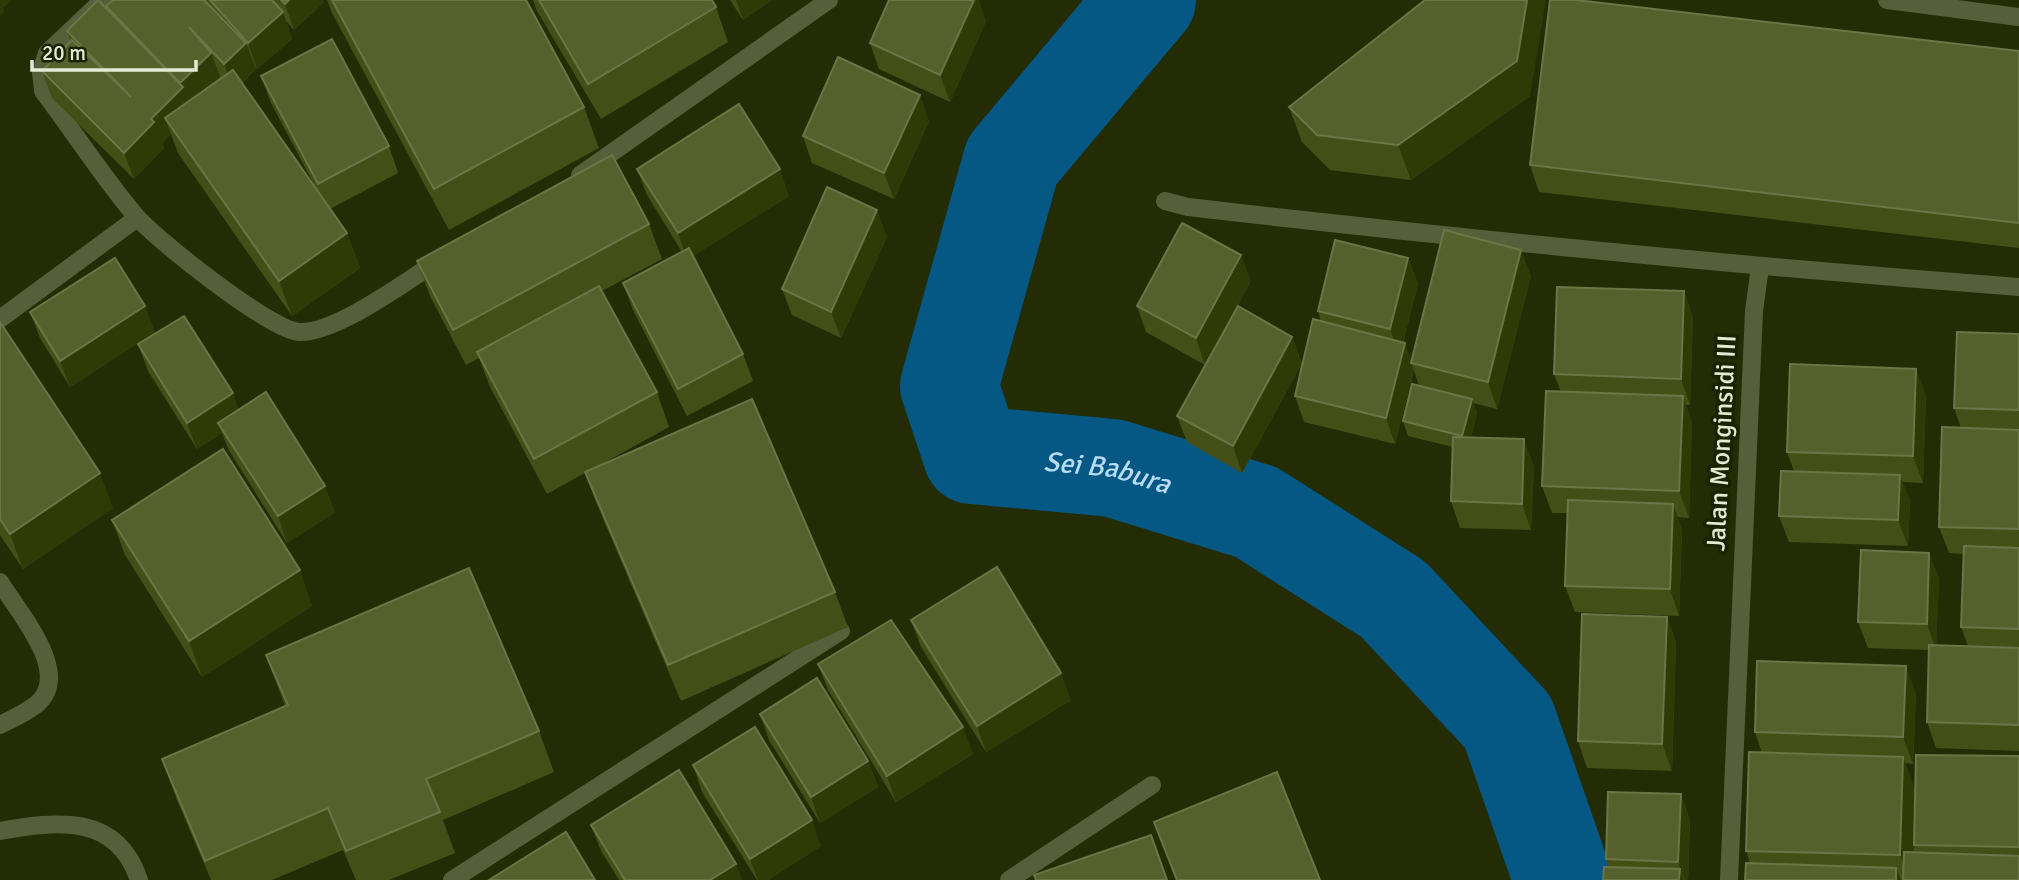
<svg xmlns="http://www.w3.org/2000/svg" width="2019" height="880" viewBox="0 0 2019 880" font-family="Signika,sans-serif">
<rect width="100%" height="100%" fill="#242c05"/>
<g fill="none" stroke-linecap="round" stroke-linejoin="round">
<path stroke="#045883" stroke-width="98" id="s1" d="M1147,0L1012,161L949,386L972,455L1113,468L1256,512L1393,599L1508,722L1563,880"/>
<g stroke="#555f39" stroke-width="18">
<path d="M0,582C18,612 72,672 38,703C28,712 12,719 0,725"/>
<path d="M0,831C57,821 117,813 139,880"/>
<path d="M452,880L841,631"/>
</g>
<g stroke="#555f39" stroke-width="18">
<path d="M103,0L47,53L41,72L43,91C74,132 102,176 135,215C155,239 270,330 299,332C336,334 407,280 440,260"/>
<path d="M1887,0L2019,17"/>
<path d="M580,175L829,0"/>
<path d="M1165,201L1188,207C1465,239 1741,266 2019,287"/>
<path d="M0,319L137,218"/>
<path d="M1009,880L1152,785"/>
<path d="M1729,880L1754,311L1760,267"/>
</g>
</g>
<g fill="#444f17">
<path d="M113,0H322L323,3L294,30L286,21L292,39L257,69L254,66L256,69L242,83L318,192L271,103L261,76L389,146L398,173L330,209L347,233L360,268L292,316L178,153L171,134L162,144L164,148L134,179L52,98L42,71L71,42L67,31L108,10L106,6Z"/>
<path d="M327,0H526L584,107L599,148L449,230L332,13Z"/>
<path d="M533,0H712L716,7L728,42L601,119L537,11Z"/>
<path d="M730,0H772L743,20Z"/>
<path d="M986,21L950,102L879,69L870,43Z"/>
<path d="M2019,51V248L1539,192L1530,165Z"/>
<path d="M1530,96L1411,180L1330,170L1302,142L1289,107Z"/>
<path d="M929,121L894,199L812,163L803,136Z"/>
<path d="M637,169L789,196L693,256L743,354L753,381L687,416L633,310L623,283L682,252L647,195Z"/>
<path d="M649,224L662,259L602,291L657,392L669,427L602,464L835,592L848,627L681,701L598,507L585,473L547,494L490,387L479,358L466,365L430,296L417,261Z"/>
<path d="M887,237L841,338L792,315L782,289Z"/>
<path d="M1408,258L1418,284L1403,342L1405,343L1411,362L1531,276L1497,409L1473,403L1477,413L1471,437L1534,466L1531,530L1460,528L1451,501L1453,447L1408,436L1403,421L1419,386L1414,370L1395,444L1304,422L1295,396L1321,322L1318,311Z"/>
<path d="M1251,281L1205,365L1146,332L1137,306Z"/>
<path d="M1684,291L1693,318L1690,405H1686L1692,423L1689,518L1677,517L1682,530L1679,616L1575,612L1565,586L1568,513H1552L1542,486L1561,392L1554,374Z"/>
<path d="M30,312L155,332L70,387L40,338Z"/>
<path d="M0,322L113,508L23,569L0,535Z"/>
<path d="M2019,334V751L1936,748L1927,722L1929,650L1868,648L1858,622L1929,553L1939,579L1936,645L1968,646L1961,627L1964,554L1949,553L1939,527L1961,428L1954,408Z"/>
<path d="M1292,337L1302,363L1242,473L1187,442L1177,416Z"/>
<path d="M138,344L239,409L335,512L287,543L228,449L222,433L197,449L148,371Z"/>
<path d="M1926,395L1923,483L1902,482L1910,501L1908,546L1789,542L1779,516L1794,471L1787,452Z"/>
<path d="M112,520L312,606L202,677L125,555Z"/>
<path d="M1667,617L1676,643L1672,771L1587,768L1578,741Z"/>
<path d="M911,620L1071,700L986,752L921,647Z"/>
<path d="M266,655L539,731L554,772L443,820L455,853L389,880H356L343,850L272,880H211L177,800L162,759L285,706Z"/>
<path d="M818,664L973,754L896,802L828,690Z"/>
<path d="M1916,693L1913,764L1905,763L1915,791L2019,756V880H1745L1750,863L1746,851L1762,753L1755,732Z"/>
<path d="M760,714L868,761L878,787L820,823L769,740Z"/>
<path d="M693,765L821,846L768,880H757L702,792Z"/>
<path d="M1681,794L1690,821L1688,880H1603L1608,867L1606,859Z"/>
<path d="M1154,822L1320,880H1176Z"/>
<path d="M591,825L736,864L742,880H619L601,851Z"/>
</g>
<g fill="#303a07">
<path d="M0,0H12L3,8L4,12L0,16Z"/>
<path d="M289,0H322L323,3L294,30L285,4Z"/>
<path d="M736,0H772L743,20Z"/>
<path d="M974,0H979L986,21L950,102L940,75Z"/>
<path d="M1527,0H1546L1530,96L1411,180L1398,145Z"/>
<path d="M283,12L292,39L257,69L248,43Z"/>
<path d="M246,43L256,69L234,90L224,64Z"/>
<path d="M211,53L221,79L165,118L171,134L162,144L164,148L134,179L124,153L151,119L182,88L180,83Z"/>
<path d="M920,95L929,121L894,199L884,173Z"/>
<path d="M780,169L789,196L687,260L678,233Z"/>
<path d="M877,210L887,237L841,338L831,312Z"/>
<path d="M347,233L360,268L292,316L279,281Z"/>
<path d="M1521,250L1531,276L1497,409L1488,382Z"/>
<path d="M1241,255L1251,281L1205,365L1196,338Z"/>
<path d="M1408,258L1418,284L1400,356L1390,329Z"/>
<path d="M1684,291L1693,318L1690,405L1681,379Z"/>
<path d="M145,306L155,332L70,387L60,361Z"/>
<path d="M1292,337L1302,363L1242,473L1233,446Z"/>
<path d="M1405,343L1414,370L1395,444L1386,418Z"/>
<path d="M1916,369L1926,395L1923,483L1913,456Z"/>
<path d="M233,393L242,420L218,423L222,433L197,449L187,423Z"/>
<path d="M1683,396L1692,423L1689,518L1679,491Z"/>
<path d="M1472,399L1477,413L1468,450L1462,436Z"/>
<path d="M1524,439L1534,466L1531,530L1522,504Z"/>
<path d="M100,473L113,508L23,569L10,534Z"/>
<path d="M1900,475L1910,501L1908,546L1898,520Z"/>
<path d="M325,486L335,512L287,543L278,516Z"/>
<path d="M1673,504L1682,530L1679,616L1670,589Z"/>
<path d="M1929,553L1939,579L1936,650L1927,624Z"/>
<path d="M300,570L312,606L202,677L189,641Z"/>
<path d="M1667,617L1676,643L1672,771L1662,744Z"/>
<path d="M1906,666L1916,693L1913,764L1903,737Z"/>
<path d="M1061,673L1071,700L986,752L977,726Z"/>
<path d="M963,727L973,754L896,802L887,776Z"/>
<path d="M1903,757L1916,792L1913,880H1909L1900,855Z"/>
<path d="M868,761L878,787L820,823L811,797Z"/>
<path d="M1681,794L1690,821L1688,880H1685L1678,862Z"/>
<path d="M812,820L821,846L768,880H758L750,859Z"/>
<path d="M736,864L742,880H710Z"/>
<path d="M1896,868L1901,880H1896Z"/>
<path d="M1680,869L1684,880H1679Z"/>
</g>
<g fill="#55602c" stroke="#6c7546" stroke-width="2">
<path d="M98,0L183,87L151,119L154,122L124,153L42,71L72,40L131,97L67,31Z"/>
<path d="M113,0H204L246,43L224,64L189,27L211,53L180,83L106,6Z"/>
<path d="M210,0H272L283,12L248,43Z"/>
<path d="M281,0H289L285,4Z"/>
<path d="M332,0H526L584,107L434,189Z"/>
<path d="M539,0H712L716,7L588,84Z"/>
<path d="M889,0H974L940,75L870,43Z"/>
<path d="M1425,0H1527L1517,61L1398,145L1317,135L1289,107Z"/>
<path d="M1550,0H1576L2019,51V223L1530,165Z"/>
<path d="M332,39L389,146L318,184L261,76Z"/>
<path d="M838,57L920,95L884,173L803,136Z"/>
<path d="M233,70L347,233L279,281L165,118Z"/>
<path d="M739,104L780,169L678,233L637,169Z"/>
<path d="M612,155L649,224L453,330L417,261Z"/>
<path d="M827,187L877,210L831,312L782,289Z"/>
<path d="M1182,223L1241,255L1196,338L1137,306Z"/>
<path d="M1444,230L1521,250L1488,382L1411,363Z"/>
<path d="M1335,240L1408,258L1390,329L1318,311Z"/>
<path d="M689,248L743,354L678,389L623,283Z"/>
<path d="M115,258L145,306L60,361L30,312Z"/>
<path d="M599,286L657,392L534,459L477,352Z"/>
<path d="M1557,287L1684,291L1681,379L1554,374Z"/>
<path d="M1238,306L1292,337L1233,446L1177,416Z"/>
<path d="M184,316L233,393L187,423L138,344Z"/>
<path d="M1313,319L1405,343L1386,418L1295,396Z"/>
<path d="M0,322L100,473L10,534L0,519Z"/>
<path d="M1957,332L2019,334V410L1954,408Z"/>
<path d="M1790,364L1916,369L1913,456L1787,452Z"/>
<path d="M1412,384L1472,399L1462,436L1403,421Z"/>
<path d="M1546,391L1683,396L1679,491L1542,486Z"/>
<path d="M266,392L325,486L278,516L218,423Z"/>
<path d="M752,399L835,592L668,665L585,472Z"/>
<path d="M1942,427L2019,430V529L1939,527Z"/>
<path d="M1453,437L1524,439L1522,504L1451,501Z"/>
<path d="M223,449L300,570L189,641L112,520Z"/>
<path d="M1781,471L1900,475L1898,520L1779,516Z"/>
<path d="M1568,500L1673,504L1670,589L1565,586Z"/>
<path d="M1964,546L2019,548V629L1961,627Z"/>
<path d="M1861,550L1929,553L1927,624L1858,622Z"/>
<path d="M997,567L1061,673L977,726L911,620Z"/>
<path d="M469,568L539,731L426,779L440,812L346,851L328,808L205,861L162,759L288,705L266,655Z"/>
<path d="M1582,614L1667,617L1662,744L1578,741Z"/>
<path d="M891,620L963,727L887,776L818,664Z"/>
<path d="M1929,645L2019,648V725L1927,722Z"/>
<path d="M1757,661L1906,666L1903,737L1755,732Z"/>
<path d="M817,678L868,761L811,797L760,714Z"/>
<path d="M755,727L812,820L750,859L693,765Z"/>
<path d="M1749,752L1903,757L1900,855L1746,851Z"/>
<path d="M1916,755L2019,756V847L1914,845Z"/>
<path d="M679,770L736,864L710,880H625L591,825Z"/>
<path d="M1277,772L1320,880H1177L1154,822Z"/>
<path d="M1608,792L1681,794L1678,862L1606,859Z"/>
<path d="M566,832L595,880H489Z"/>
<path d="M1151,835L1167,880H1036L1034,875Z"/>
<path d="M1904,852L2019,856V880H1903Z"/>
<path d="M1746,863L1896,868V880H1745Z"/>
<path d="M1604,867L1680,869L1679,880H1603Z"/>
</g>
<g text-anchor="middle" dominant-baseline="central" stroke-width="7" stroke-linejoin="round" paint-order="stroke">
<g font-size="26" fill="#e4ebd5" stroke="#1a2200">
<text transform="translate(1722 443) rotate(-87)">Jalan Monginsidi III</text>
</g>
<g font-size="28" font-style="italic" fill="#b9dcf6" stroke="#1a2200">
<text stroke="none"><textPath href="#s1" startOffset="653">Sei Babura</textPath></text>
</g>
</g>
<path d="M32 60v10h164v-10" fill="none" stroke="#e4ebd5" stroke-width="3.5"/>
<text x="42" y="60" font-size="21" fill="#e4ebd5" stroke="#1a2200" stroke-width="5" paint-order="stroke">20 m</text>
</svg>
